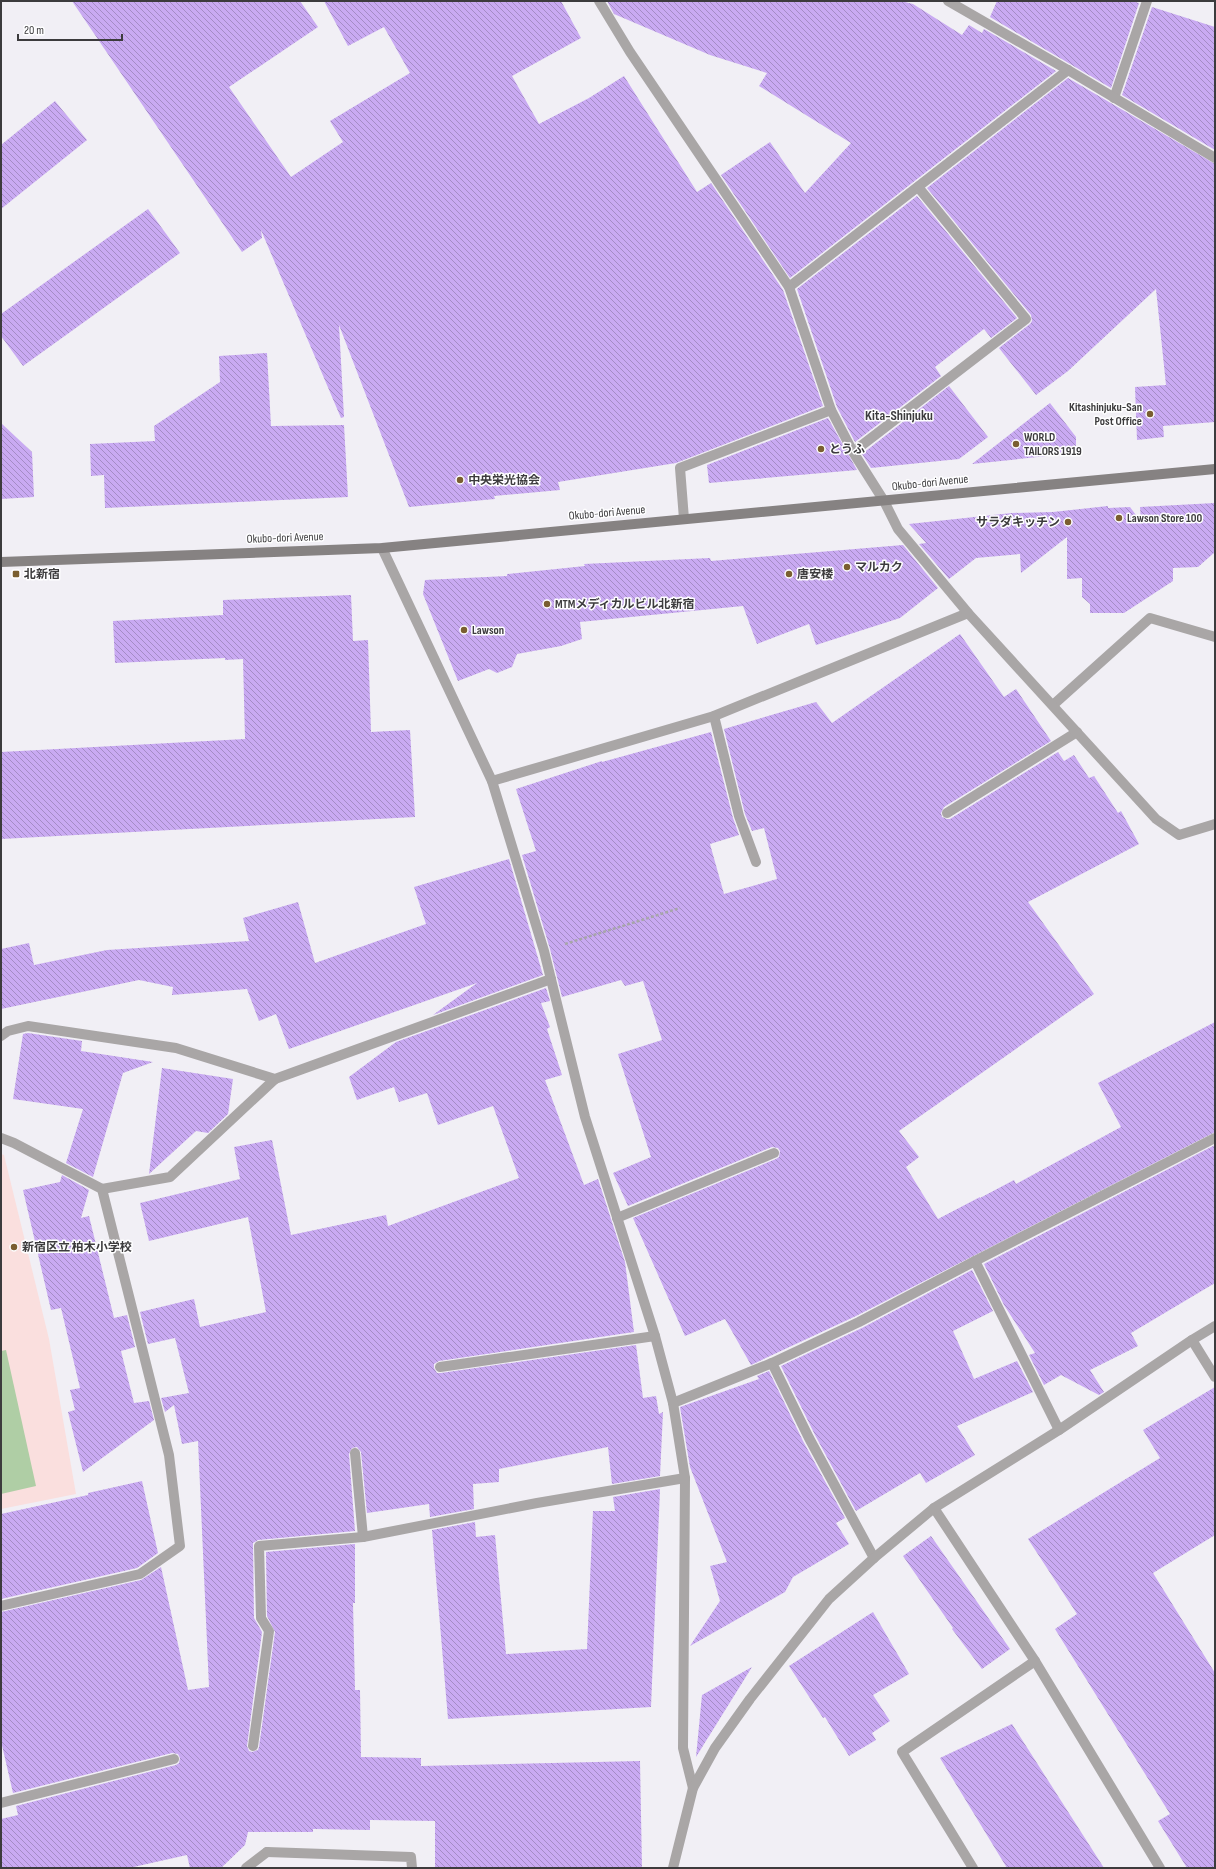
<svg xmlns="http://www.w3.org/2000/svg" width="1216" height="1869" viewBox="0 0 1216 1869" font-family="'Sofia Sans Condensed','Noto Sans JP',sans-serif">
<defs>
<pattern id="building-back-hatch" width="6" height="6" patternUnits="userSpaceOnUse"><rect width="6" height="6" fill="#c9aaf2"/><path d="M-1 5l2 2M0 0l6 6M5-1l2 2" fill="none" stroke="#a48cc5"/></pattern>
</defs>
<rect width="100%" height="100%" fill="#f1eff5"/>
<path fill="#fadfde" d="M1,1154L4,1155L49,1339L76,1494L1,1509Z"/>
<path fill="#afcea5" d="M6,1350L36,1486L1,1494V1351Z"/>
<g fill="url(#building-back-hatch)">
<path d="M72,1H300L318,27L229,87L291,177L343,142L330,121L410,73L384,27L348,46L324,1H561L581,38L512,76L539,124L589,98L624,76L697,192L711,183L783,290L823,406L676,463L558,482L560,490L494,496L495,499L409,507L339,325L344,417L341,418L261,230L262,238L242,252Z"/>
<path d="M607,1H901L913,4L962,35L969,25L982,33L984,29L1056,71L790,278L721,175L770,142L805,193L851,143L759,86L767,73L710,55L614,14Z"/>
<path d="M997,1H1132L1139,3L1111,88L990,17Z"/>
<path d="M1152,7L1215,27V150L1122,95Z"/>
<path d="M1068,78L1215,164V422L1163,426L1164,437L1137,440L1135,387L1166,385L1156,289L1068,371L1036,395L999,348L1030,324L1032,321L1031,315L927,188Z"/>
<path d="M55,101L87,140L1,209V145Z"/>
<path d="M917,196L1017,318L991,338L984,329L935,367L941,376L855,442L837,407L797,289Z"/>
<path d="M148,209L180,253L23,366L1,336V314Z"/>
<path d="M267,353L271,426L344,425L348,497L105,508L104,475L91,476L90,444L155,441L154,426L220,382L219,356Z"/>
<path d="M949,386L988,437L959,459L871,468L862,454Z"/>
<path d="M1050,403L1076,437V453L972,464Z"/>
<path d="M828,418L857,470L709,483L707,465Z"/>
<path d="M1,423L32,452L34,497L1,499Z"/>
<path d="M1215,503V552L1198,567L1173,568V581L1124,613H1090V604L1082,597V578L1067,579V537L1021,573L1020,554L976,558L949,579L919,544L926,543L909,524L1012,513L1053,512L1108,506V508L1130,507L1141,522L1140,507Z"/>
<path d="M903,545L938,588L900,618L816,645L809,624L757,644L743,606L580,622L582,639L561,646L517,654L512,667L497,673L489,669L458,681L423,594L425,580L507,576V574L585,566L584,564L710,558L711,561Z"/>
<path d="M351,595L353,641L368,640L371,732L410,730L415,817L1,839V752L245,739L243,659L225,660V658L115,663L113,621L223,615V600Z"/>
<path d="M960,634L1004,697L1016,689L1051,741L944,807L941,813L942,817L947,819H950L1058,752L1064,761L1074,755L1089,778L1094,776L1118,813L1121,811L1139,844L1028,902L1094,994L899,1131L919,1157L906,1167L938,1219L980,1197V1198L1014,1180L1016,1184L1121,1127L1098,1083L1215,1022V1132L856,1316L751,1365L725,1319L685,1336L633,1218L776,1159L779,1157L780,1151L778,1148L772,1147L628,1206L613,1173L651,1157L618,1054L662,1040L643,981L625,986L621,980L562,997L550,949L522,855L536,851L516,789L602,761V762L711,732L733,818L739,835L710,844L724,894L777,879L764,828L752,831L745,814L724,729L816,702L832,723Z"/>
<path d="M509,859L543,975L433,1015L477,983L289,1049L276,1014L259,1021L247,989L172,995L173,987L139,980L1,1009V949L29,943L34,965L107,950L249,941L243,918L298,902L315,963L426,924L414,887Z"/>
<path d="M546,988L550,1001L541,1003L550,1027L547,1029L562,1075L545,1080L584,1185L598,1179L625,1262L634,1332L439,1361L434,1364V1368L437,1373H441L636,1345L643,1398L656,1396L659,1414L663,1412L660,1476L612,1484L608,1447L499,1469V1482L473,1484L474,1509L430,1517L429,1504L367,1513L361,1452L357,1447L352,1448L349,1454L355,1531L258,1540L253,1543L254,1618L262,1632L247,1746L249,1751L252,1752L258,1750L259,1747L275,1632L267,1616L266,1552L355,1544V1603H353L355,1690H360L361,1757L421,1758V1766L640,1761L642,1868H435V1821L370,1820V1830L313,1829V1832H248L245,1845L221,1868H190L187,1855L129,1868H1V1819L18,1815L16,1806L176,1765L179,1763L180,1758L178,1754L172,1753L13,1793L1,1741V1612L141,1580L161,1567L188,1690L209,1687L198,1441L182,1444L174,1405L165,1412L161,1398L189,1393L175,1338L148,1344L140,1312L194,1299L200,1327L266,1312L248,1217L149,1241L140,1203L240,1179L234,1147L272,1140L291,1235L386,1215L388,1226L519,1178L493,1106L438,1125L427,1093L399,1102L394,1087L357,1100L349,1077L396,1042Z"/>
<path d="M28,1033L82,1041L81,1051L153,1062L123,1073L93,1177L66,1163L83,1109L13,1099L23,1034Z"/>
<path d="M162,1068L233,1079L228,1114L208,1133L196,1131L149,1174Z"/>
<path d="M1215,1145V1283L1131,1333L1138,1346L1090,1370L1104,1392L1099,1395L1061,1375L1044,1385L1029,1355L1035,1353L1004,1305L984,1264Z"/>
<path d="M62,1175L89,1190L81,1218L89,1216L114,1318L127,1315L135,1347L121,1351L134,1403L149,1401L154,1420L83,1472L68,1412L75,1410L70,1390L80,1388L61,1308L51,1310L23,1190L60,1182Z"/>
<path d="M972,1270L993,1311L953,1331L974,1379L1017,1361L1033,1392L957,1426L975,1455L926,1483L920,1473L856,1511L815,1435L781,1366L862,1328Z"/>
<path d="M769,1371L803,1441L845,1518L836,1523L849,1544L793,1577L785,1592L690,1646L720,1601L710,1566L727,1562L690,1467L680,1407L759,1379L757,1376Z"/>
<path d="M1215,1387V1535L1153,1573L1215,1673V1868H1187L1158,1821L1170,1814L1055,1629L1077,1614L1028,1539L1160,1458L1143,1430Z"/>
<path d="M142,1481L158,1553L137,1568L1,1599V1514L88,1495V1493Z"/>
<path d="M660,1489L651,1707L448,1719L432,1530L475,1522L476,1537L495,1535L506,1654L587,1649L593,1511H615L613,1497Z"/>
<path d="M931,1536L1010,1649L982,1669L952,1629L953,1628L903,1556Z"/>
<path d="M873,1612L909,1674L873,1695L890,1721L872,1733L876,1740L849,1756L825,1717L823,1718L789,1666Z"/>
<path d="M752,1667L696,1757L702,1695Z"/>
<path d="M1012,1724L1104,1868H1007L940,1758Z"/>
</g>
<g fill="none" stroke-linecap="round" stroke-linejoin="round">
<path stroke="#a7a5aa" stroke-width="2.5" stroke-dasharray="3 2" stroke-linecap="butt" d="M565,944L680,908"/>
<g stroke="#a9a6a6" stroke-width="10">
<path d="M1114,98L1147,1"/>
<path d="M789,287L1068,70"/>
<path d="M1053,705L1150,618L1215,637"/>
<path d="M714,716L739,816L756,862"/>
<path d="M492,781L714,716L968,613"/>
<path d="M947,813L1077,732"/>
<path d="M617,1218L774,1153"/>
<path d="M772,1363L809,1438L874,1558"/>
<path d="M440,1367L655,1336"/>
<path d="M673,1403L772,1363L859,1322L975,1261L1059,1430"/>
<path d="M934,1508L1035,1661L1160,1868"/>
<path d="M253,1746L269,1631L261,1618L259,1546L363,1537"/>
<path d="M246,1868L267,1852"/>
<path d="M973,1868L902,1752L1035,1661"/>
</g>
<g stroke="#a9a6a6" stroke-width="10">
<path d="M599,1L630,52L789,287L831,410L853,452L884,501L898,529L968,613L1156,819L1179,835L1215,824"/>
<path d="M948,1L1068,70L1215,158"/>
<path d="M853,452L1026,319L918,187"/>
<path d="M684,519L680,468L831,410"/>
<path d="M382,548L492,781L544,951L585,1117L655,1336L673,1403L685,1478L683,1748L693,1788"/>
<path d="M1,1036L8,1031L28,1026L176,1048L275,1079L551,979"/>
<path d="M1,1138L14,1143L102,1189L169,1455L180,1546L140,1574L1,1606"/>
<path d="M102,1189L170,1177L275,1079"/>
<path d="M975,1261L1215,1138"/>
<path d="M1192,1340L1215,1377"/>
<path d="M355,1453L363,1537L537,1503L685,1478"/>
<path d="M1,1803L174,1759"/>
<path d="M267,1852L411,1857L412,1868"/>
<path d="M673,1868L693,1788L715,1748L750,1699L829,1599L874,1558L934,1508L1059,1430L1192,1340L1215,1326"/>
</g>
<path stroke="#868282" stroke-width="10" d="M1,562L382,548L1215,469"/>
</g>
<g fill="#7a5e30" stroke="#fefeff" stroke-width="1.5">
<circle cx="1150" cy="414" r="4"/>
<circle cx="1016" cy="444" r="4"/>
<circle cx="821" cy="449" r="4"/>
<circle cx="460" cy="480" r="4"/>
<circle cx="1119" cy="518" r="4"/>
<circle cx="1068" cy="522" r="4"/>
<circle cx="847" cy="567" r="4"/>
<rect x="12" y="570" width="8" height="8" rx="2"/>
<circle cx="789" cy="574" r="4"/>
<circle cx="547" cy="604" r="4"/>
<circle cx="464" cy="630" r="4"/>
<circle cx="14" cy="1247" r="4"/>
</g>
<g text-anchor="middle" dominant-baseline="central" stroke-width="3" stroke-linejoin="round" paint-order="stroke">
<g font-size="12" font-weight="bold" fill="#3c3b3d" stroke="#fefeff" text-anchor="start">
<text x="1142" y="407" text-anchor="end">Kitashinjuku-San<tspan x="1142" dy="14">Post Office</tspan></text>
<text x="1024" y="437">WORLD<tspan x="1024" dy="14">TAILORS 1919</tspan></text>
<text x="829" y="449">とうふ</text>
<text x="468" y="480">中央栄光協会</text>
<text x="1127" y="518">Lawson Store 100</text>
<text x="1060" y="522" text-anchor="end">サラダキッチン</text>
<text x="855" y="567">マルカク</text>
<text x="24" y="574">北新宿</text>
<text x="797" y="574">唐安楼</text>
<text x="555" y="604">MTMメディカルビル北新宿</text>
<text x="472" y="630">Lawson</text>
<text x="22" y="1247">新宿区立 柏木小学校</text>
</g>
<g font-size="12" fill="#3c3b3d" stroke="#fefeff">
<text transform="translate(930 483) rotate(-6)">Okubo-dori Avenue</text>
<text transform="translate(607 513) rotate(-5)">Okubo-dori Avenue</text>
<text transform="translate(285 538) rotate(-2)">Okubo-dori Avenue</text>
</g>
<g font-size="14" font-weight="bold" fill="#3c3b3d" stroke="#fefeff">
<text x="899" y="415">Kita-Shinjuku</text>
</g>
</g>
<rect width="1216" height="1869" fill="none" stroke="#3c3b3d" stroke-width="4"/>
<path d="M18 34v6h104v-6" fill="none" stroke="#3c3b3d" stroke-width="2"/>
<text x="24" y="34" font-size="12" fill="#3c3b3d" stroke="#fefeff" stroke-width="3" paint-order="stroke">20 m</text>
</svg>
